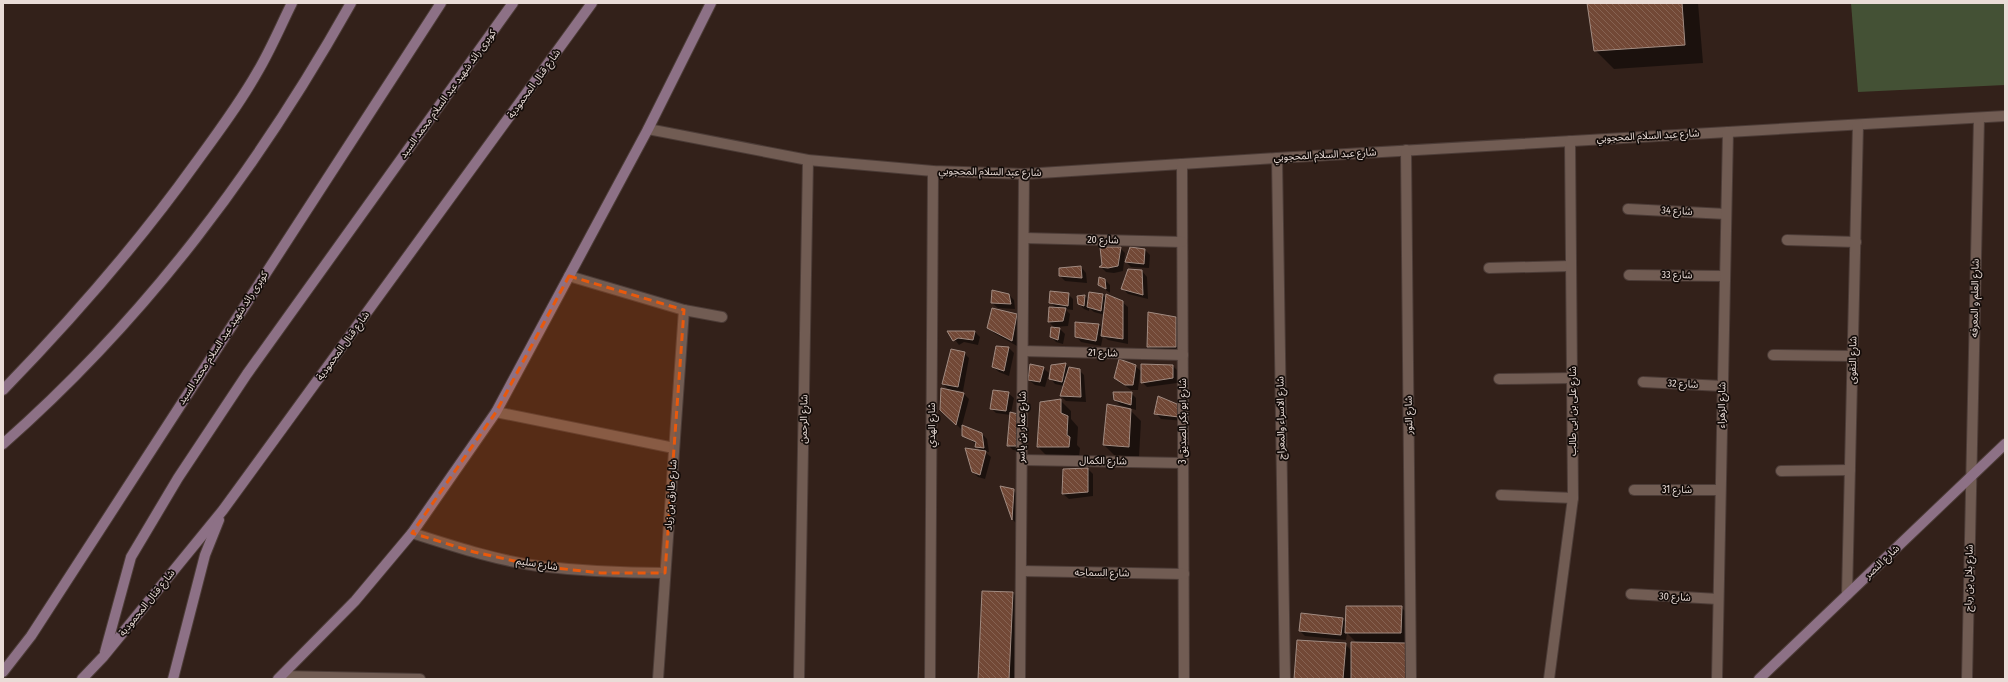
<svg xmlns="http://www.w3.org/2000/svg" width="2008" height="682" viewBox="0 0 2008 682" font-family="'Fira Sans Condensed','Noto Sans Arabic',sans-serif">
<defs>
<pattern id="building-back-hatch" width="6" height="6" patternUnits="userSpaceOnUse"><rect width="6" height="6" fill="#724836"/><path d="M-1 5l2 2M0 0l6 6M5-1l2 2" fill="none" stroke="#866252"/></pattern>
</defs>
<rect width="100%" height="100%" fill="#33211a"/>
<path fill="#445135" d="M1851,3H2005V85L1858,92Z"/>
<g fill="#0007">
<path d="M1588,3H1698L1703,63L1614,69L1595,50Z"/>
<path d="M1120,248L1125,253L1123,271L1114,273L1106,272L1101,267Z"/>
<path d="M1145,250L1150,255L1149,268L1131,267L1126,262Z"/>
<path d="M1081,267L1086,273L1087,283L1065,281L1060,276Z"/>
<path d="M1142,271L1147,277L1148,299L1128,294L1122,288Z"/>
<path d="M1105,280L1110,285V293L1099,285Z"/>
<path d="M1068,294L1073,299V310L1065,309L1070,314L1068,326L1054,327L1049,322L1056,308L1050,302Z"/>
<path d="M1009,295L1014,300L1015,309L998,308L992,303Z"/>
<path d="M1102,295L1107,299L1122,302L1128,307V344L1108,340L1103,336L1101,346L1081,342L1076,336V324L1099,325L1103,329L1105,315L1094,312L1089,308V311L1084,309L1079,304L1078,297L1085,296L1089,300Z"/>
<path d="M1016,315L1022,320L1017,346L994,333L989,328Z"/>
<path d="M1175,318L1181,323V351L1153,352L1148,346Z"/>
<path d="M1060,329L1065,334L1063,344L1056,342L1051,337Z"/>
<path d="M949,332H975L980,337L978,345L964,342L959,345Z"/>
<path d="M1009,348L1014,353L1009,376L999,372L993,367Z"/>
<path d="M964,353L969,358L963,391L953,390L952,391L964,394L969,399L961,429L941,409L950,391L943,384Z"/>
<path d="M1065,364L1069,368L1079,370L1084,375L1086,402L1066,401L1061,396L1064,386L1055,384L1050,378Z"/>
<path d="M1135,366L1142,372L1173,366L1178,371L1177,383L1147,387L1142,382L1140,373L1138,390H1131L1115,378Z"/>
<path d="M1043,368L1049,373L1045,387L1035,385L1029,380Z"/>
<path d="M1008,393L1014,398L1011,413L1022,451L1013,450L1008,445L1011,415L996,413L991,408Z"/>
<path d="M1131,393L1136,398V410L1120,405L1115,400Z"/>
<path d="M1060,400L1071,411V419L1078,427L1077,445L1080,448L1079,457H1048L1038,447Z"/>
<path d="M1177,405L1182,410L1184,421L1161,419L1156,413Z"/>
<path d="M1130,410L1141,421L1139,457L1114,455L1104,445Z"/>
<path d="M981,433L987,439L989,452H985L991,457L985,479L978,477L973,472L981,451L976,446V444L963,435Z"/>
<path d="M1088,469L1093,474V496L1069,499L1063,494L1064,470Z"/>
<path d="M1002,488L1013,490L1019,496L1017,524L1013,520Z"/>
<path d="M1013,593L1023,604L1019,679H979Z"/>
<path d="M1401,607L1412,618V643H1405L1416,654V679H1295L1345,644L1352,651L1357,643L1347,633L1346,640L1305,636L1300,631L1342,619L1347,623Z"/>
</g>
<g fill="url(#building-back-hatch)" stroke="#a18b81">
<path d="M1587,3H1682L1685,45L1594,51Z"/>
<path d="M1100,247H1121L1118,266L1108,268L1099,267L1102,265Z"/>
<path d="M1130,247L1145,249L1144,264L1125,262Z"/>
<path d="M1081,266L1082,278L1059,276V268Z"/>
<path d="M1128,269L1142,270L1143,295L1121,289Z"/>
<path d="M1099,277L1105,279L1106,289L1098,285Z"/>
<path d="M992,290L1009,294L1011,304L991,303Z"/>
<path d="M1050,291L1069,293L1068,306L1049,303Z"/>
<path d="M1089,292L1103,294L1101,311L1087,307Z"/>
<path d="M1106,294L1123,301V339L1101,336Z"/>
<path d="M1085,295L1084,306L1078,304L1077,296Z"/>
<path d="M1049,307L1066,308L1063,321L1048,322Z"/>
<path d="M992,308L1017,314L1012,341L987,328Z"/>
<path d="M1148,312L1176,317V347H1147Z"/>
<path d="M1075,322L1099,324L1096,341L1075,337Z"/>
<path d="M1051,327L1060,328L1058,340L1050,337Z"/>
<path d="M947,331H975L973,340L958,338L953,341Z"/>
<path d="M996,346L1009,347L1004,371L992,367Z"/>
<path d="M951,349L965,352L958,387L942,384Z"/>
<path d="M1119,359L1136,365L1133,385H1125L1114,378Z"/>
<path d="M1066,363L1062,382L1049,379L1051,365Z"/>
<path d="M1030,364L1044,367L1040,382L1028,380Z"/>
<path d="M1141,364L1173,365V378L1141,383Z"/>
<path d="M1069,367L1080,369L1081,397L1060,396Z"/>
<path d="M941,388L964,393L956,425L940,410Z"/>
<path d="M993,390L1009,392L1006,411L990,409Z"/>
<path d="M1113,392H1132L1131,405L1114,400Z"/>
<path d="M1158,396L1177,404L1179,417L1154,414Z"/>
<path d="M1061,399V413L1068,416L1067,435L1070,437L1069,447H1037L1040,402Z"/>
<path d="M1107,404L1131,409L1129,447L1103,445Z"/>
<path d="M1010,412L1018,414L1017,446H1007Z"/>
<path d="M962,425L982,433L984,448L975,447L976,442L962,436Z"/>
<path d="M965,448L986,451L980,475L972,472Z"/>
<path d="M1088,468V492L1062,494L1063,469Z"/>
<path d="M1000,486L1014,489L1012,520Z"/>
<path d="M982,591L1013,592L1009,679H978Z"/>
<path d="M1346,606H1402L1401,633H1345Z"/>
<path d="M1301,613L1343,618L1341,635L1299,631Z"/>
<path d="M1297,640L1346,643L1343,679H1294Z"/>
<path d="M1351,642L1406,643V679H1351Z"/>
</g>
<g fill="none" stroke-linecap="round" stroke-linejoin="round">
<defs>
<g id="street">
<path d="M648,129L808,160L933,171L1024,174L1277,158L2005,116"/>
<path d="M1406,150L1411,679"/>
<path d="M1277,158L1285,679"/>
<path d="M1182,164L1184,679"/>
<path d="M1628,209L1726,214"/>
<path d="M1024,238L1182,242"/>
<path d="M1787,240L1856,242"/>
<path d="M1489,268L1571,266"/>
<path d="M1629,275L1725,276"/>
<path d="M569,276L684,310L722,317"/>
<path d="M1023,351L1183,355"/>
<path d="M1773,355L1853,356"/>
<path d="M1499,379L1572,378"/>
<path d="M1643,382L1722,386"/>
<path d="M496,412L674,448"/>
<path d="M1022,460L1183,463"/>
<path d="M1781,471L1850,470"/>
<path d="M1634,490H1720"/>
<path d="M1501,495L1573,498"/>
<path d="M412,533C453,546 495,560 538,566C581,571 623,573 665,573"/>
<path d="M1021,571L1184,574"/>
<path d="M1631,594L1718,599"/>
<path d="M1847,595L1858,125"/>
<path d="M282,676L420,679"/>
<path d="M658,679L684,310"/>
<path d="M799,679L808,160"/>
<path d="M930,679L933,171"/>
<path d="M1020,679L1024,174"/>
<path d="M1549,679L1573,498L1570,141"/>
<path d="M1717,679L1728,132"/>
<path d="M1967,679L1979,118"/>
</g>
<g id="secondary">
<path d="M3,390C72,319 137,245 195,164C217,134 240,103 258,71C271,49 281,25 292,3"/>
<path d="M3,444C147,317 257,170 351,3"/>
<path d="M105,652L131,557L178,478L247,374L513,3"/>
<path d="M3,672L31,636L441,3"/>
<path d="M82,679L103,657L223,510L592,3"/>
<path d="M173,679L205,555L219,520"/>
<path d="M278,679L355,601L412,533L496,412L648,129L711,3"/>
<path d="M1759,679L2005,444"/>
</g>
</defs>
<use href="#street" stroke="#4c3c37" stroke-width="12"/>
<use href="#secondary" stroke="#4c3c37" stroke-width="12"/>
<use href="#street" stroke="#715c53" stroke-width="10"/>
<use href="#secondary" stroke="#8d7186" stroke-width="10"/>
</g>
<path fill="#e8590c" fill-opacity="0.2" stroke="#e8590c" stroke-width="3" stroke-dasharray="8 5" stroke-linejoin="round" d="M569,276L684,310L665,573H601L537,566L474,552L412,533L496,412Z"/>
<g text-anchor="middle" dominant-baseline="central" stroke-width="3.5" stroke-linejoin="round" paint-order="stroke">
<g font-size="10" fill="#e9dcd7" stroke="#150d0a">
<text transform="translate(534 84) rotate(-54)">شارع قنال المحمودية</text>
<text transform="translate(448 94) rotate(-54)">كوبرى رائد شهيد عبد السلام محمد السيد</text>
<text transform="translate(1648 136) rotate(-3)">شارع عبد السلام المحجوبي</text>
<text transform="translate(1325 155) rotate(-3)">شارع عبد السلام المحجوبي</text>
<text transform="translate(990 172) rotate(1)">شارع عبد السلام المحجوبي</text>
<text transform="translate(1677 211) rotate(3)">شارع 34</text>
<text transform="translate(1103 240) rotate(1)">شارع 20</text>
<text transform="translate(1677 275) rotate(1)">شارع 33</text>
<text transform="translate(1975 298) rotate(-89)">شارع العلم و المعرفه</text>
<text transform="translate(223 338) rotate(-57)">كوبرى رائد شهيد عبد السلام محمد السيد</text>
<text transform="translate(343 346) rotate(-54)">شارع قنال المحمودية</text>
<text transform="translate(1103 353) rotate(2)">شارع 21</text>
<text transform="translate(1853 360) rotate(-89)">شارع التقوى</text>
<text transform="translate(1683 384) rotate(3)">شارع 32</text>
<text transform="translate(1722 405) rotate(-89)">شارع الزهراء</text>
<text transform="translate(1573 411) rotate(-90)">شارع على بن ابى طالب</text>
<text transform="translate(1409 415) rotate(-91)">شارع النور</text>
<text transform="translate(1281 418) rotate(-91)">شارع الاسراء والمعراج</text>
<text transform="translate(804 419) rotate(-89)">شارع الرحمن</text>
<text transform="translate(1183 421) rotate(-90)">شارع ابو بكر الصديق 3</text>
<text transform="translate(932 425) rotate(-90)">شارع الهدي</text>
<text transform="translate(1022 427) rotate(-89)">شارع عمار بن ياسر</text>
<text transform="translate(1103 461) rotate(1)">شارع الكمال</text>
<text x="1677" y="490">شارع 31</text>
<text transform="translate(671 495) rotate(-86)">شارع طارق بن زياد</text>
<text transform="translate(1882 562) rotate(-44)">شارع النصر</text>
<text transform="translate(537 564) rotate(9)">شارع سليم</text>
<text transform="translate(1102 573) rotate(1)">شارع السماحه</text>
<text transform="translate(1969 578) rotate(-89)">شارع بلال بن رباح</text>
<text transform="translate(1675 597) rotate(3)">شارع 30</text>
<text transform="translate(147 603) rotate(-51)">شارع قنال المحمودية</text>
</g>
</g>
<rect width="2008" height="682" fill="none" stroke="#e9dcd7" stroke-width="8"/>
</svg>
